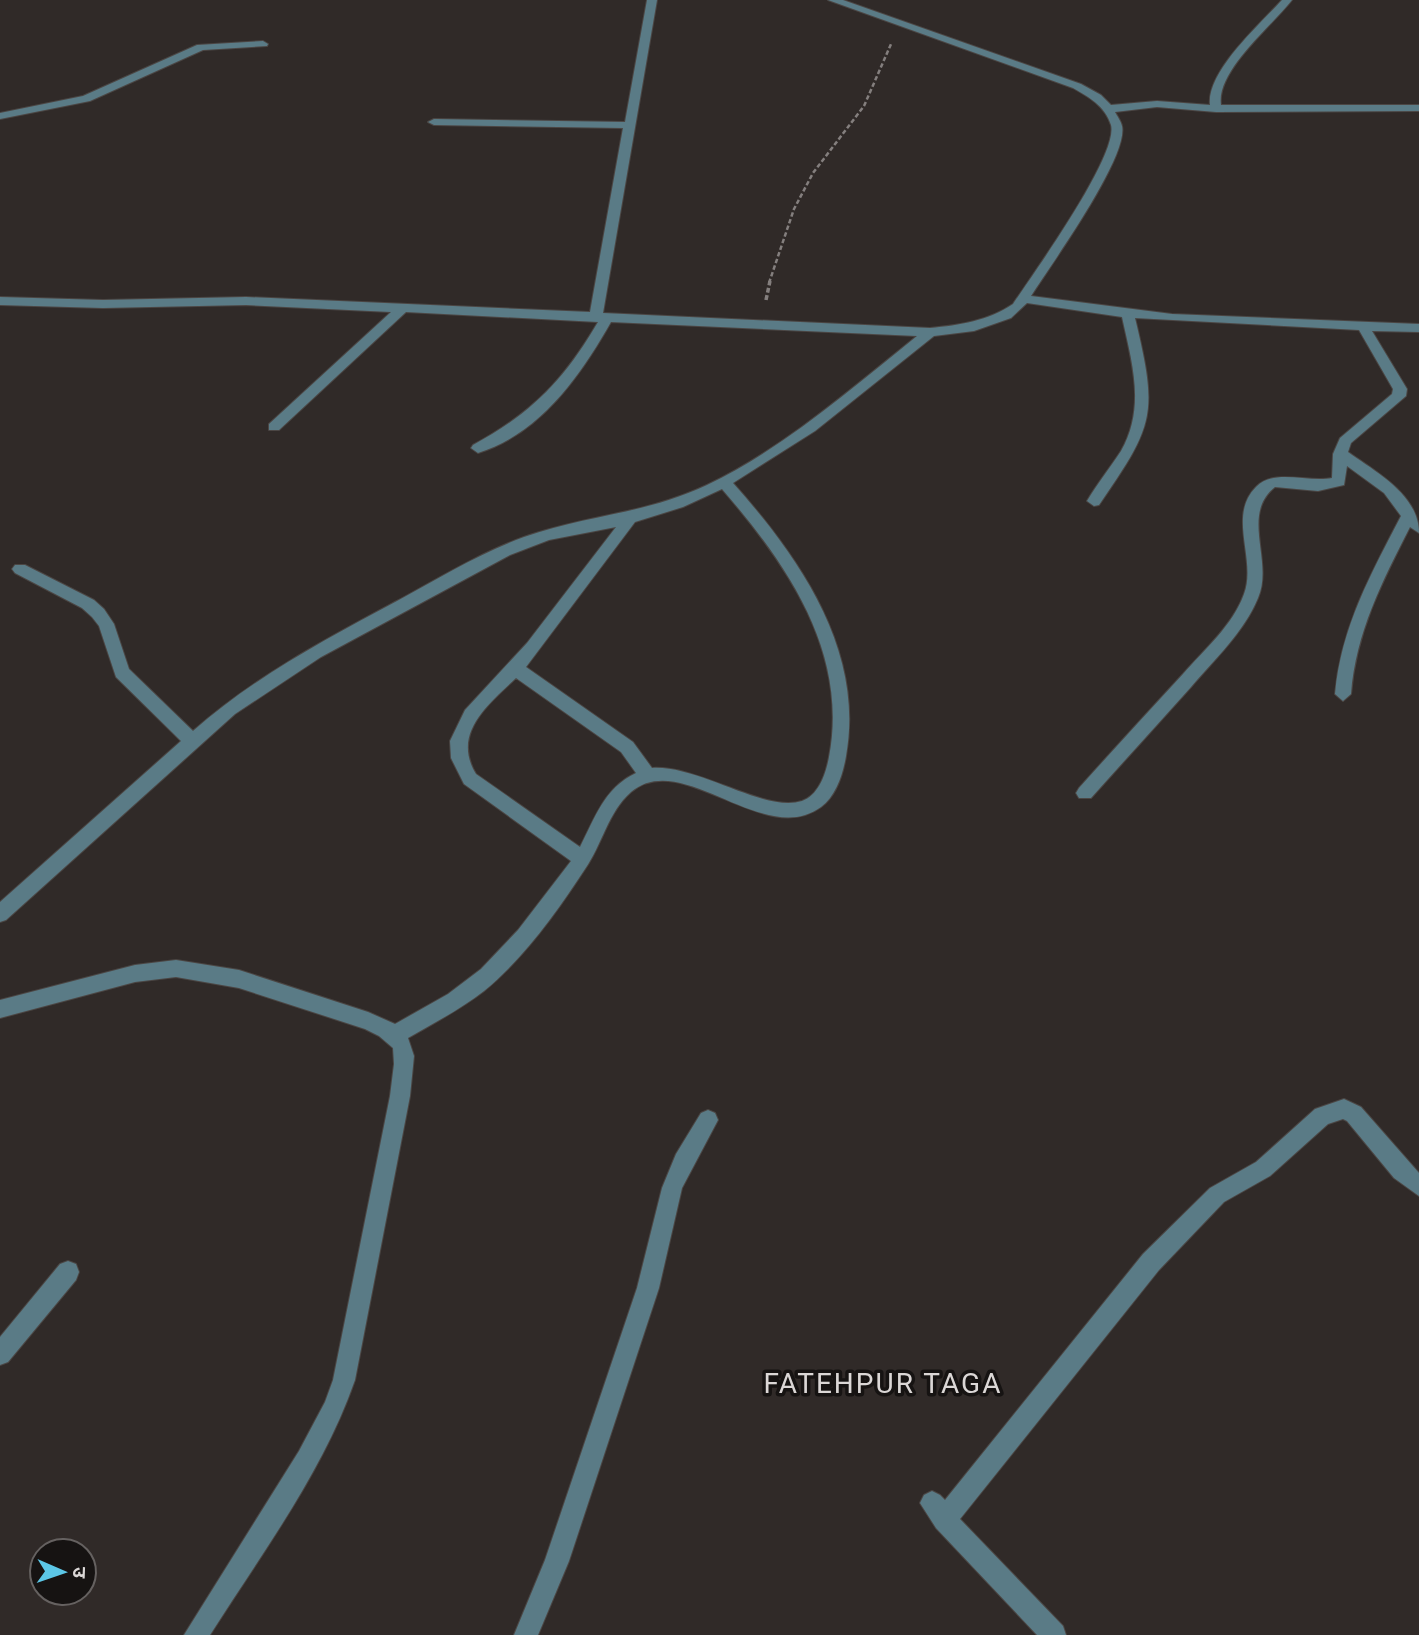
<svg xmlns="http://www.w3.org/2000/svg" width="1419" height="1635" viewBox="0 0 1419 1635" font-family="Roboto,'Noto Sans Devanagari',sans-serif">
<rect width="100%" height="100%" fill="#302a28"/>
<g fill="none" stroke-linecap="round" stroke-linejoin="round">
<defs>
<g id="minor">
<path d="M647,0H657L603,313L930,328C960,325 988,321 1013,304C1033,274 1119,155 1111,125C1105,106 1089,97 1073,88L828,0H843L1081,84L1101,95L1111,105L1157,101L1210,105C1206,72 1260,24 1282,0H1292C1271,27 1216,71 1221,105H1419V111L1216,112L1157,107L1115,112C1117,116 1121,121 1122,126C1129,157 1050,266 1031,296L1172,314L1419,324V332L1372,331L1407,389L1406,396L1351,443L1348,452C1376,472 1419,495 1419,533L1410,527C1382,582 1356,632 1351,694L1343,701L1335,694C1341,627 1371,574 1401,516L1384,493L1347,466L1344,485L1318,491L1275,487C1240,515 1274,561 1258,598C1244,632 1215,659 1191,687C1158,724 1124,761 1091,798H1079L1076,793L1079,788C1113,750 1148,712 1183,674C1204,650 1233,625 1244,594C1257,560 1227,516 1256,487C1274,468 1308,483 1332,478L1333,454L1340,438L1392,394L1393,389L1359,330L1135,318C1158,414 1155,424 1099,505L1094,506L1087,501C1097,484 1110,468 1121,451C1146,407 1132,363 1122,317L1027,303L1011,318L974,331L934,336L815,431L733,483C799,557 865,651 846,756C843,774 836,796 821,807C764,849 682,748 631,792C608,812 602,845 585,869C557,912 524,958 484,991C461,1009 434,1023 408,1038L414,1056L410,1096L355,1380C323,1472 262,1553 210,1635H184L299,1451L325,1402L333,1380L390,1096L394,1064L393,1048L379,1036L365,1029L239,988L176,977L135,982L0,1018V1000L135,965L176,960L239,970L368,1012L395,1024L448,994L481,969L518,930L571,861L464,784L451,758L450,741L465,710L527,643L616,527L549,540L510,555L321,657L235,714L6,920L0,922V902L181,741L116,677L99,626L92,617L82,608L15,573L12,569L15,565H25L94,600L104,609L114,624L129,669L193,731C254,677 326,639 397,601C439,578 480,553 524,537C586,515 646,514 707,485C784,448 851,389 917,336L611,322C581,375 540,434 478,453L471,448L473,445C532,413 564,380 598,322L406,312L279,430H269V424L391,312L246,305L103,308L0,305V297L103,300L246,297L590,312L623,128L434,125L428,122L434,119L625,122ZM722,489C787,564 849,653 829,757C826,773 819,795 802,801C764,813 699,765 652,768L633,742L526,667L635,522L683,507ZM516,678L621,752L636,773C604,788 595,818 580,847L476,774C451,733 489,704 516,678Z"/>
<path d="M263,41L268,44L267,46L203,50L90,101L0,119V113L83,96L197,45Z"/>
<path d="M1344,1099L1361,1107L1419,1173V1196L1394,1178L1347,1121L1343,1119L1328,1124L1270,1176L1224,1202L1159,1270L960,1519L1063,1626L1066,1635H1037L936,1528L920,1503L924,1495L932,1491L940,1495L945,1500L1143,1254L1210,1188L1256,1162L1315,1109Z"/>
<path d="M708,1110L715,1113L718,1120L682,1188L659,1288L569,1561L538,1635H514L545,1560L637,1288L662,1188L676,1154L701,1113Z"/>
<path d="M68,1261L76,1264L79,1272L76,1280L8,1362L0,1365V1337L60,1264Z"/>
</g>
</defs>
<use href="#minor" stroke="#4b4644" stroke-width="2"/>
<path stroke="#847f7e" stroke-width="2.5" stroke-dasharray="4.5 2.5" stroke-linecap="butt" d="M769,283L794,209L813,173L864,106L891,44"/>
<path stroke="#847f7e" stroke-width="3.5" stroke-dasharray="5 2.5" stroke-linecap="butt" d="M766,300L770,281"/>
<use href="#minor" fill="#5a7b86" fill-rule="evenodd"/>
</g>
<g text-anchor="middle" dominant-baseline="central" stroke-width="7" stroke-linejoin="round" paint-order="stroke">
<g font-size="28" letter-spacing="2" fill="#dbd7d6" stroke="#161312">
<text x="883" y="1383">FATEHPUR TAGA</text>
</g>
</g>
<g transform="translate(63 1572) rotate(92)"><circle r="33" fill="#161312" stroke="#656160" stroke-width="2"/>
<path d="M0-5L12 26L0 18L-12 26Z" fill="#5cc7e7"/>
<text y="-10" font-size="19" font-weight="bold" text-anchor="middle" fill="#dbd7d6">उ</text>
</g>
</svg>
